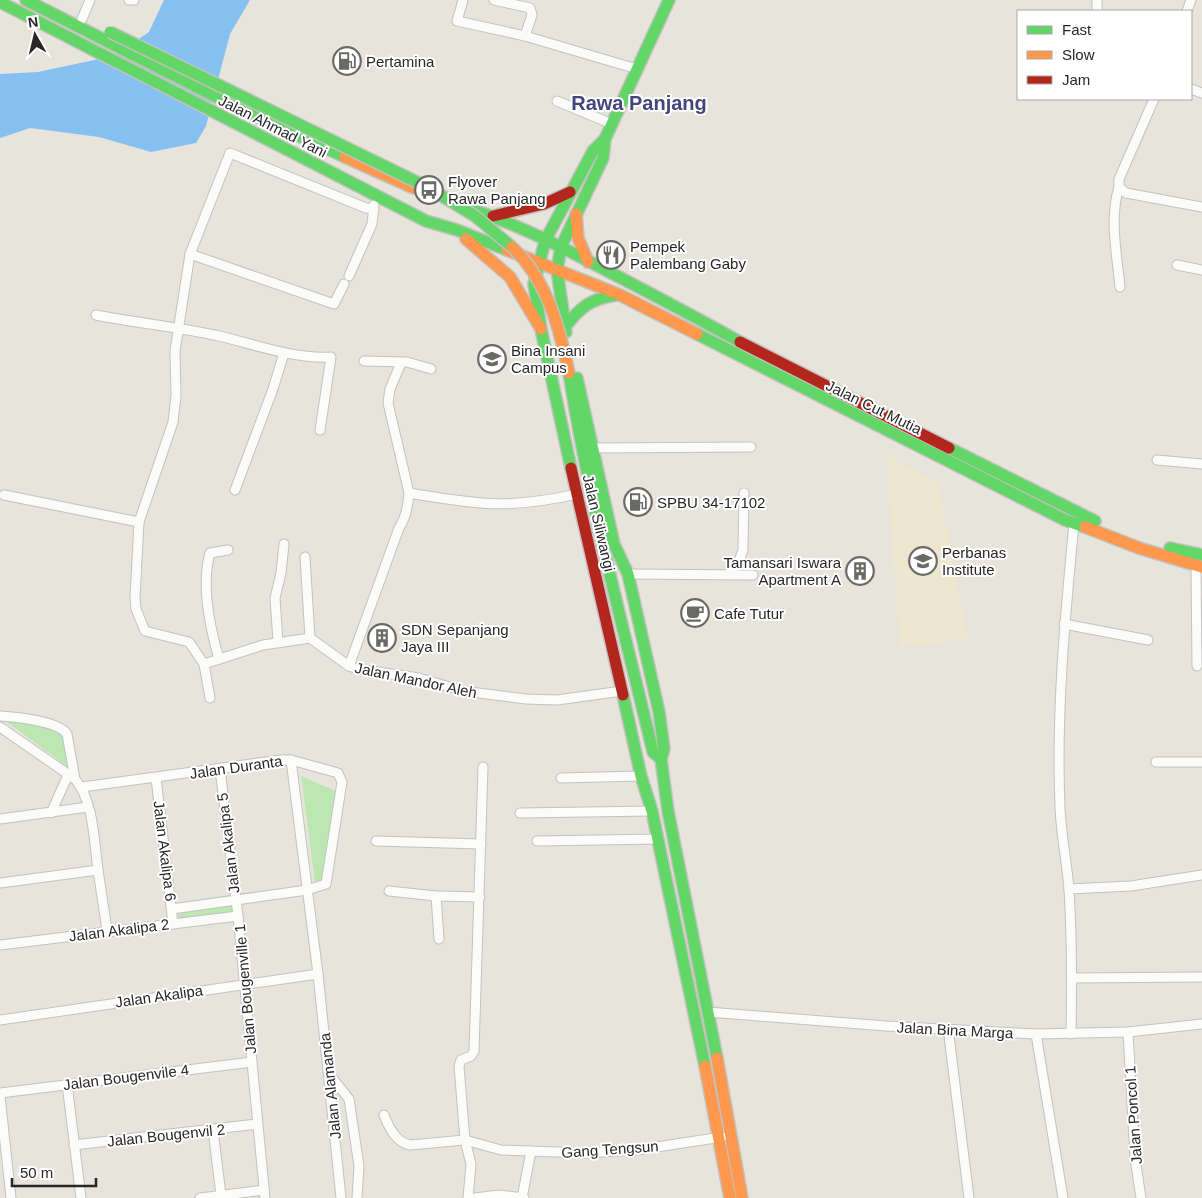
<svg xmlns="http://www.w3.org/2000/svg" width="1202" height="1198" viewBox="0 0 1202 1198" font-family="Arial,sans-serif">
<rect width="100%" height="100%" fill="#e7e4dc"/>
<path fill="#ece7ce" d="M886,454L938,483L968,639L900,647Z"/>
<g fill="#bce7b1">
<path d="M3,719L67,731L71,764L68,766L64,764Z"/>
<path d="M301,776L336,791L327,882L318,884L315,882Z"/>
<path d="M235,905L236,911L179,919L178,912Z"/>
</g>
<path fill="#86c0f1" d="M164,0H250L230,34L206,126L196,143L151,152L99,137L30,128L0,138V74L38,72L113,56L149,32Z"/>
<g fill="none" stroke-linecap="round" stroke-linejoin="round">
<defs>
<g id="street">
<path d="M129,0H134"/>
<path d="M463,0L457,21L525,36L637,69"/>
<path d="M494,0L530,8L532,15L525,36"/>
<path d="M1097,11V0"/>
<path d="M1187,11L1191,0"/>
<path d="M82,19L90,0"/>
<path d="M1191,89L1202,93"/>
<path d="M1154,99L1119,179V187L1126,193L1202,207"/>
<path d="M557,101L612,124"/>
<path d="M1119,187C1109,219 1117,254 1120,287"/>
<path d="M374,209L366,208L230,153L190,254L175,351L176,396L173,422L139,522L135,598L136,609L145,631L189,642L204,664L263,645L310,638L349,666L358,669L419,678L463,691L526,699L557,700L622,691"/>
<path d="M190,254L334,304L344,284"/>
<path d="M1177,265L1202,270"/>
<path d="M349,276L372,224L374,205"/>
<path d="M96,315C137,323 179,327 219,336C257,345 293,359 331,357L320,430"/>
<path d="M364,361L407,362L431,369"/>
<path d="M593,448L751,447"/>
<path d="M1157,460L1202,464"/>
<path d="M235,490L273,389L284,353"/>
<path d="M409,493C433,497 457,501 481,503C513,506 546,501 577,494"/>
<path d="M4,495L139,522"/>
<path d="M305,557L310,638"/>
<path d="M1196,566L1197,666"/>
<path d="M628,574L753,575"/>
<path d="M728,575L739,561L743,550L744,493"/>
<path d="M1064,624L1148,640"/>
<path d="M278,642L275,598L281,573L284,544"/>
<path d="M219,659C210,628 201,584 210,553L228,550"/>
<path d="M204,664L210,698"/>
<path d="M349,666L399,528C406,518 408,506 409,493L388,403L390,389L401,363"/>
<path d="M0,716C17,717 58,721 67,734L75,779"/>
<path d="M0,727L75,779C94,802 94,841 98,870L0,883"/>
<path d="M291,760L318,974L341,1198"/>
<path d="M1156,762H1202"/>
<path d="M220,769L238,916L265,1198"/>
<path d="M156,778L173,924"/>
<path d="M561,778L641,776"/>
<path d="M82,787L281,760H291L338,773L342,782L326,884L307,890L172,909"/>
<path d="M51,813L68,775"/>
<path d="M520,813L652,811"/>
<path d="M0,819L88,807"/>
<path d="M376,841L481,844"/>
<path d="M537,841L658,839"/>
<path d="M98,870L107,930"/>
<path d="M1069,889L1131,886L1202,875"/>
<path d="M389,891L436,896"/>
<path d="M439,939L436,896L480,897"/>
<path d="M0,945L238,916"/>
<path d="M1072,978L1202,977"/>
<path d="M708,1012L886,1026L1036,1034L1128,1032L1202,1024"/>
<path d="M0,1020L318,974"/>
<path d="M948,1028L969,1198"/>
<path d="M1128,1032L1135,1158L1141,1198"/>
<path d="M1036,1034L1063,1198"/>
<path d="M1071,1034C1072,986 1072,938 1069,890C1067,862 1061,835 1060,807C1056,713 1065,617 1074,524"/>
<path d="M329,1074L349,1099L359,1166L357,1198"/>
<path d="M67,1084L81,1198"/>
<path d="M0,1093L252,1062"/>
<path d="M0,1096L11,1198"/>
<path d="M384,1115C389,1128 396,1142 410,1145L465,1140L501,1150L585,1153L637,1150L722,1137"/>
<path d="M213,1130L221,1195"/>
<path d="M74,1145L257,1124"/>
<path d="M200,1198L264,1190"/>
<path d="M468,1198L471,1164L465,1140L459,1066L461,1060L471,1056L474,1051L483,767"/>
<path d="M474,1198L499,1195L524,1198"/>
<path d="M522,1198L531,1151"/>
</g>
<g id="fast">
<path d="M26,0L238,108L345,157"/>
<path d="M0,2L426,221L457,230L507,250"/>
<path d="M467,208C512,222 554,243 596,265C644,290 692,315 740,342"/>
<path d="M565,327C580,307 592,298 617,295"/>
<path d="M566,332L557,270L561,247L603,158L605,139"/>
<path d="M697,334L1065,520L1085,527"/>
<path d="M569,373C589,501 623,626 653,752L661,759"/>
<path d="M577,378L614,544L628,574L659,712L664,749L661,759L668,811L717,1058"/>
<path d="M949,448L1095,521"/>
<path d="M571,468L541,329L534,284L545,241L593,151L605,139L669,0"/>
<path d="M1170,548L1202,555"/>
<path d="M623,695L641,776L652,811L705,1066"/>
</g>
<g id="slow">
<path d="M345,157L414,188"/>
<path d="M576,214L578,238L588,262"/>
<path d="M466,239L510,277L541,329"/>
<path d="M507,250L620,295L697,334"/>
<path d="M1085,527L1139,548L1202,567"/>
<path d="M717,1058L742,1198"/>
<path d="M705,1066L730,1198"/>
</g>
<g id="jam">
<path d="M493,216L544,204L570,192"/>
<path d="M740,342L949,448"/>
<path d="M571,468L623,695"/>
</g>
</defs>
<use href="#street" stroke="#c3c2c2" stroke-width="11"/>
<use href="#fast" stroke="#c3c2bf" stroke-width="14"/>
<use href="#slow" stroke="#c3c2bf" stroke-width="14"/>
<use href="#jam" stroke="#c3c2bf" stroke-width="14"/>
<use href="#street" stroke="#fbfbfa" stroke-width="9"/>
<use href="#fast" stroke="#63d668" stroke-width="11"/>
<use href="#slow" stroke="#ff974d" stroke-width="11"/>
<use href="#jam" stroke="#b3261e" stroke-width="11"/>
<defs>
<path id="fast-bridge" d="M110,32L429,188L475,216L512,247"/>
<path id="slow-bridge" d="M512,247C548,281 559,327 569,373"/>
</defs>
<use href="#fast-bridge" stroke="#c3c2bf" stroke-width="14" stroke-linecap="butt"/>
<use href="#slow-bridge" stroke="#c3c2bf" stroke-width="14" stroke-linecap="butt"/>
<use href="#fast-bridge" stroke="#63d668" stroke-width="11"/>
<use href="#slow-bridge" stroke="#ff974d" stroke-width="11"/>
</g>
<defs>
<symbol id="fuel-ring" viewBox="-11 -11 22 22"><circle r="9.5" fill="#fff" stroke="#6a6966" stroke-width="1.5"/><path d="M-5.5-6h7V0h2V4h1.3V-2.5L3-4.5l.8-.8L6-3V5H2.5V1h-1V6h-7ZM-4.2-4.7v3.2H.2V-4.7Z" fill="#6a6966"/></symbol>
<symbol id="bus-ring" viewBox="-11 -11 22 22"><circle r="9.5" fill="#fff" stroke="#6a6966" stroke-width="1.5"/><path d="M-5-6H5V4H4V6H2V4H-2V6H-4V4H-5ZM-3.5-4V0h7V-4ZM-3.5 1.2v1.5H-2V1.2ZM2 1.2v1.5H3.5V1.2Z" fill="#6a6966"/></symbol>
<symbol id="restaurant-ring" viewBox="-11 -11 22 22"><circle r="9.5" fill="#fff" stroke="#6a6966" stroke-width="1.5"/><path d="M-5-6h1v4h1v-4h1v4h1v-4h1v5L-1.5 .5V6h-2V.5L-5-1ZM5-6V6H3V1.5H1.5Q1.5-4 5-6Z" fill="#6a6966"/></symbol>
<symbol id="university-ring" viewBox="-11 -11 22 22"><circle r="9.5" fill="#fff" stroke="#6a6966" stroke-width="1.5"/><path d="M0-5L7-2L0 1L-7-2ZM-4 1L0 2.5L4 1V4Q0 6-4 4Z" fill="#6a6966"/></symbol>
<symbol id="school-ring" viewBox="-11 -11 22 22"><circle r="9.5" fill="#fff" stroke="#6a6966" stroke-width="1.5"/><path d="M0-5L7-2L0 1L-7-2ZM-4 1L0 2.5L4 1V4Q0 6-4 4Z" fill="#6a6966"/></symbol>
<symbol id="building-ring" viewBox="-11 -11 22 22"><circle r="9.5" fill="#fff" stroke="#6a6966" stroke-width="1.5"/><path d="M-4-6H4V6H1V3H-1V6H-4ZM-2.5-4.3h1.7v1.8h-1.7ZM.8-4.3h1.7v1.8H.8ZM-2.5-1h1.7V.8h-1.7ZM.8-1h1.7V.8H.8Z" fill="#6a6966"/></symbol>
<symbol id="cafe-ring" viewBox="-11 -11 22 22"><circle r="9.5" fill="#fff" stroke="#6a6966" stroke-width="1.5"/><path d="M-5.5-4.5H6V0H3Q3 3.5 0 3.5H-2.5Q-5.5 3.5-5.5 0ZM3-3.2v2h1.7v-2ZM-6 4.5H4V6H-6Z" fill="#6a6966"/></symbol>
</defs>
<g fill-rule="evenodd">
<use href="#fuel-ring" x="331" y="45" width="32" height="32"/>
<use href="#bus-ring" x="413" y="174" width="32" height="32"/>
<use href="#restaurant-ring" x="595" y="239" width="32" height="32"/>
<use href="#university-ring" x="476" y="343" width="32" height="32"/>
<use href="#fuel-ring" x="622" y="486" width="32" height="32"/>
<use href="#school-ring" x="907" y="545" width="32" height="32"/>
<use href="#building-ring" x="844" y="555" width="32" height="32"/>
<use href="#cafe-ring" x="679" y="597" width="32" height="32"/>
<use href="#building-ring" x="366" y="622" width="32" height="32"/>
</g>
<g text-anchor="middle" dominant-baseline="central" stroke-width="4" stroke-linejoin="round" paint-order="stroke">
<g font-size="15" fill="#272727" stroke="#fff" text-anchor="start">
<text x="366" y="61">Pertamina</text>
<text x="448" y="181">Flyover<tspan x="448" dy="17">Rawa Panjang</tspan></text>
<text x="630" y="246">Pempek<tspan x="630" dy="17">Palembang Gaby</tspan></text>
<text x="511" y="350">Bina Insani<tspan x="511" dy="17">Campus</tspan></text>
<text x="657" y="502">SPBU 34-17102</text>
<text x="942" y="552">Perbanas<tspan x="942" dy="17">Institute</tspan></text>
<text x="841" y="562" text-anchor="end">Tamansari Iswara<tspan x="841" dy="17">Apartment A</tspan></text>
<text x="714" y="613">Cafe Tutur</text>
<text x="401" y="629">SDN Sepanjang<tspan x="401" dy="17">Jaya III</tspan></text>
</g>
<g font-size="15" fill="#272727" stroke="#fff">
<text transform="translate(273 126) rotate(27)">Jalan Ahmad Yani</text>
<text transform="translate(874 407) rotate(26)">Jalan Cut Mutia</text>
<text transform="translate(599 523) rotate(77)">Jalan Siliwangi</text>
<text transform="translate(416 680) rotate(12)">Jalan Mandor Aleh</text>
<text transform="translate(236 767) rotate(-8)">Jalan Duranta</text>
<text transform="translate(228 843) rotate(-97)">Jalan Akalipa 5</text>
<text transform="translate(165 851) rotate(83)">Jalan Akalipa 6</text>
<text transform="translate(119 930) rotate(-7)">Jalan Akalipa 2</text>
<text transform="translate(245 989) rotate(-95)">Jalan Bougenville 1</text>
<text transform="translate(159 996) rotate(-8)">Jalan Akalipa</text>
<text transform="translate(955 1030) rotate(3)">Jalan Bina Marga</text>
<text transform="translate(126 1077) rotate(-7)">Jalan Bougenvile 4</text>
<text transform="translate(330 1086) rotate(-96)">Jalan Alamanda</text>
<text transform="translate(1133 1115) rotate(-94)">Jalan Poncol 1</text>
<text transform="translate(166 1135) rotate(-6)">Jalan Bougenvil 2</text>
<text transform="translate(610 1149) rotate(-4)">Gang Tengsun</text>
</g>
<g font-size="20" font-weight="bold" fill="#45447b" stroke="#fff">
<text x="639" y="103">Rawa Panjang</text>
</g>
</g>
<rect x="1017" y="10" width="175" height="90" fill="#ffffff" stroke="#a9a9a9"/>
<rect x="1027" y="26" width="25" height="8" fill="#63d668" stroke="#a9a9a9"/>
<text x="1062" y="35" font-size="15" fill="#272727">Fast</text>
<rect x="1027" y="51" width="25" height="8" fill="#ff974d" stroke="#a9a9a9"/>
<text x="1062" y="60" font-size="15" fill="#272727">Slow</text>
<rect x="1027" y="76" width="25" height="8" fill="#b3261e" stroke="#a9a9a9"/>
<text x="1062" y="85" font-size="15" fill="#272727">Jam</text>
<g transform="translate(35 35) rotate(352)" stroke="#ffffff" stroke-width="4" paint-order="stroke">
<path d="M0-4L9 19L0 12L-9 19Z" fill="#272727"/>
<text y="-8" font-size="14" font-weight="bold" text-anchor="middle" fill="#272727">N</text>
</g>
<path d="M12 1178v8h84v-8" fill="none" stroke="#272727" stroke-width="2.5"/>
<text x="20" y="1178" font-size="15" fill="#272727" stroke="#ffffff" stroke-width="4" paint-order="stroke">50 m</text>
</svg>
